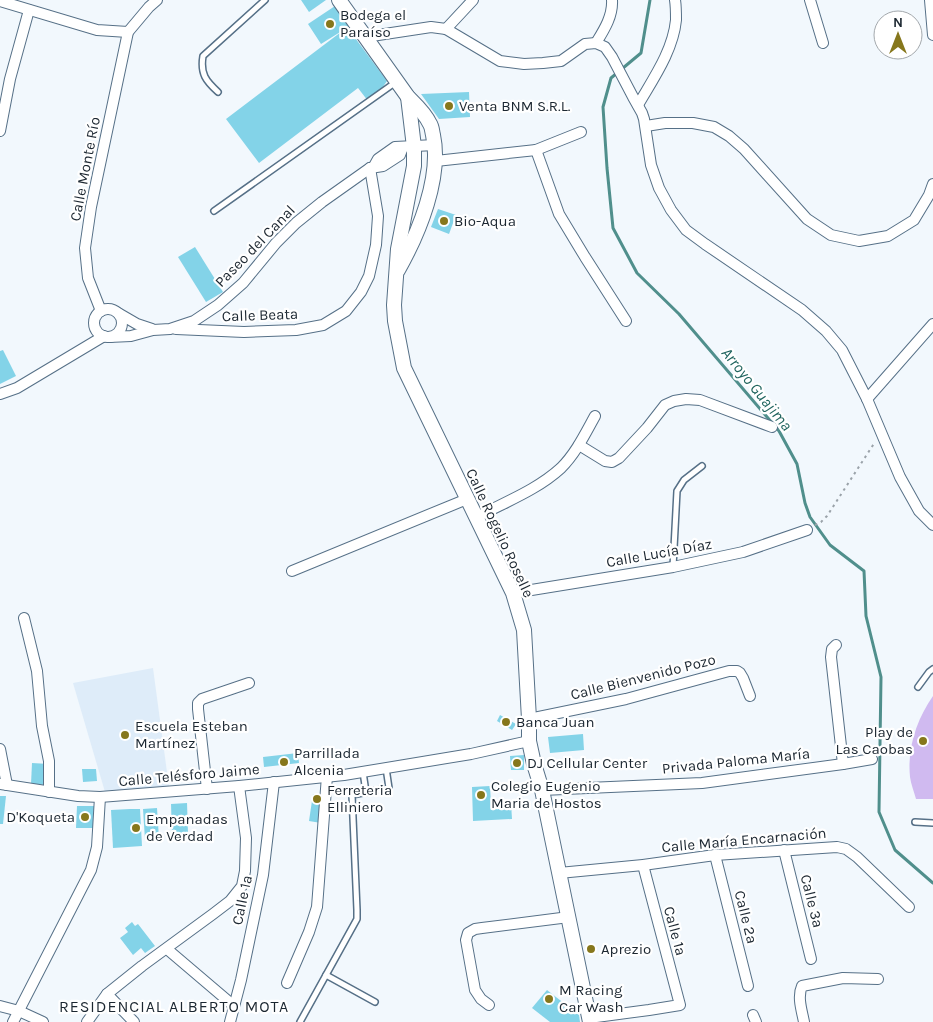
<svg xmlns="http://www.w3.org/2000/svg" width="933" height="1022" viewBox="0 0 933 1022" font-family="Karla,sans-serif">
<rect width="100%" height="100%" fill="#f2f8fd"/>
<path fill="#deecf9" d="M153,668L169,787L105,792L73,683Z"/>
<path fill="#d0baf0" d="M933,696V799H916C914,792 911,784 910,777C907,747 917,719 933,696Z"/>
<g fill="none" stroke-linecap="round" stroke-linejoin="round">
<path stroke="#508f8c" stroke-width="3" d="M650,0L641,53L611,78L603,107L607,168L613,228L637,273L679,314L779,431L797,464L805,503L810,517L830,545L864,571L866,616L881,677L879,812L895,850L933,883"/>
</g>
<g fill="#83d3e8">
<path d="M301,0H326L309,12Z"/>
<path d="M338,4L352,24L347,27L387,81L378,94L368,101L358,88L259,163L226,119L345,29L321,44L308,24Z"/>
<path d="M469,92L470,117L439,119L421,94Z"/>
<path d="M438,209L456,215L449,234L431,227Z"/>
<path d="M195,247L223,292L206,302L178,257Z"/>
<path d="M3,350L16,376L0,384V351Z"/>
<path d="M500,715L516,724L512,730L497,721Z"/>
<path d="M583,734L584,750L550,753L548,737Z"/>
<path d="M298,753L299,763L264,767L263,757Z"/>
<path d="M524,755V770H511L510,756Z"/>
<path d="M32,763L49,764L48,785L31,784Z"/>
<path d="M82,769H96L97,781L83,782Z"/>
<path d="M490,786L491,804L511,803L512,819L473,821L472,787Z"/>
<path d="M313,794L325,796L321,823L309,821Z"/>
<path d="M0,796H6L3,824H0Z"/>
<path d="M187,803L188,833L172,834L171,804Z"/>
<path d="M77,806H94L93,828H76Z"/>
<path d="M157,808L159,839L145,840L143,809Z"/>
<path d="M130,809H140L142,846L113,848L111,810Z"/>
<path d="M132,922L135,926L138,924L155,946L145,953L141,948L133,955L120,938L128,932L125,928Z"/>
<path d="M547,990L579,1015L580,1022H550L532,1008Z"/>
</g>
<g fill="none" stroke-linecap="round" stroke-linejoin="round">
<defs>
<g id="lane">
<path d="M218,92C206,81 200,74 203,56L265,0"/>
<path d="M214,211L396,82"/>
<path d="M673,567L677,491L684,480L702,466"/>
<path d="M918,687L929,672L933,669"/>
<path d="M363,772L366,792"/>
<path d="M915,822L933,823"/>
<path d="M326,975L375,1002"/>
<path d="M300,1022L357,919V910L352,795L389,788L386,768"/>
</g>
<g id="street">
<path d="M810,0L823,43"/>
<path d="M930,0L933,35"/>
<path d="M0,1L97,30L128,32"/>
<path d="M446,29L473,0"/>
<path d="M365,37L431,27L446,29L500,61L524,64L543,63L561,61L585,44L596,43L605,47L612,57L633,97L642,113L644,119L651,165L659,188L671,210L686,230L705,244L802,310L826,331L842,350L867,399L900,477L919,511L933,525"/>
<path d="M596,43C604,30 613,16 612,0"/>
<path d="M638,105C653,79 673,51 676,20C676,13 676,6 675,0"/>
<path d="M646,126L665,123H693L714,127L729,136L744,149L807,219L831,235L859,241L888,236L914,220L929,195L933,184"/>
<path d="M0,131L10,79L29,10"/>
<path d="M536,150L581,132"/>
<path d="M436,161L536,150L559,214L585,257L626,321"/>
<path d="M373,168L378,159L395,147L435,145"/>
<circle cx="108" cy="323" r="14"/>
<path d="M101,311L88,278L85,248L91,207L128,32L149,7L157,0"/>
<path d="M118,313L137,324L152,329"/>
<path d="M176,329L244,332L296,330L323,325L346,311L361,292L369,276L376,245L378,216L370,168"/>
<path d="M109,337L131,336L153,330L170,329L194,321L218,305L243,283L276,243L296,223L322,202L370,168L383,166L400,155L403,147"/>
<path d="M0,394L17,388L104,336"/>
<path d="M867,399L933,324"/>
<path d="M579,445L605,461L612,462L619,458L647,428L665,405L674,401L686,399L700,400L772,427"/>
<path d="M477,517C505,502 537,490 561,468C576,453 585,434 595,416"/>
<path d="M292,571L467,499"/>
<path d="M513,593L673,567L743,552L807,530"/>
<path d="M24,618L37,671L42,726L49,761V792"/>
<path d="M836,645L832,649L831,657L843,764"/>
<path d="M529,719L626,699L729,671H737L740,673L743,678L750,696"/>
<path d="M0,749L7,785"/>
<path d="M0,784L78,796L100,797L239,786L344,775L471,754L529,741"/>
<path d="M207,789L198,709V703L202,699L249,683"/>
<path d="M542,790L702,783L843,764L872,759"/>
<path d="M784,850L811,959"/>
<path d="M715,855L748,986"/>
<path d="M559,873L643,865L715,855L837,847L846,849L857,857L909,907"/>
<path d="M167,949L234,1006"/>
<path d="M287,983L309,932L317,907L327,776"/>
<path d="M107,994L134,1022"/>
<path d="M489,1005L481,999L475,990L466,940L468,933L475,929L482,928L569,917"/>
<path d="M0,1006L19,1011L43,1022"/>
<path d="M753,1015L756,1022"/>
<path d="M589,1018L649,1010L680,1005L643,865"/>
<path d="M13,1022L91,870L97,847L100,797"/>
<path d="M87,1022L107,994L142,966L213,914L230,901L242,886L245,871L246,838L239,786"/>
<path d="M230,1022L241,980L263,875L274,782"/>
<path d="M804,1022C802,1011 797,997 802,986L843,978L878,979"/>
</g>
<g id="secondary">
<path d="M339,0L408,97C416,105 425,113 430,124C432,127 432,131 433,135C442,177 419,233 398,270"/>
<path d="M408,97L414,147V166L398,249L394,305L395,321L404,368L513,593L524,630L529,719V741L534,764L542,790L590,1022"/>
</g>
</defs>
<use href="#lane" stroke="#567087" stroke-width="8"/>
<use href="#street" stroke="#567087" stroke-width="12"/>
<use href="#secondary" stroke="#567087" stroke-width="16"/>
<path stroke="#9aa2a9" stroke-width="2" stroke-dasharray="2.5 4" stroke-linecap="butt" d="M815,525L821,522L827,516L875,442"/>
<use href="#lane" stroke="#fff" stroke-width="5"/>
<use href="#street" stroke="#fff" stroke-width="10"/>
<use href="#secondary" stroke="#fff" stroke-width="14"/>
</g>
<g fill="#86771c" stroke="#fff" stroke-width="2">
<circle cx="330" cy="24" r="5"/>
<circle cx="449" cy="106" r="5"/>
<circle cx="444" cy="221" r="5"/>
<circle cx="506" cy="722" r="5"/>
<circle cx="125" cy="735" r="5"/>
<circle cx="923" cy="741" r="5"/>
<circle cx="284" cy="762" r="5"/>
<circle cx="517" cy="763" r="5"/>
<circle cx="481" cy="795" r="5"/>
<circle cx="317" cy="799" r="5"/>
<circle cx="85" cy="817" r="5"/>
<circle cx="136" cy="828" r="5"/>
<circle cx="591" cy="949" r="5"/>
<circle cx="549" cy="999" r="5"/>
</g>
<g text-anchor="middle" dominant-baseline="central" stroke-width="4.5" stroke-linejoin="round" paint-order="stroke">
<g font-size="15" fill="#1c2731" stroke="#fff" text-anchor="start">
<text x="340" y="15">Bodega el<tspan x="340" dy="17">Paraíso</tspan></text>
<text x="459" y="106">Venta BNM S.R.L.</text>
<text x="454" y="221">Bio-Aqua</text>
<text x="516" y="722">Banca Juan</text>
<text x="135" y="726">Escuela Esteban<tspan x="135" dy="17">Martínez</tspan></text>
<text x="913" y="732" text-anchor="end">Play de<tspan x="913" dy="17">Las Caobas</tspan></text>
<text x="294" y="753">Parrillada<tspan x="294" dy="17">Alcenia</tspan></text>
<text x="527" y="763">DJ Cellular Center</text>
<text x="491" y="786">Colegio Eugenio<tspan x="491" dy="17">Maria de Hostos</tspan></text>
<text x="327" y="790">Ferreteria<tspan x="327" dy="17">Elliniero</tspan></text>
<text x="75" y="817" text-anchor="end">D'Koqueta</text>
<text x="146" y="819">Empanadas<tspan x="146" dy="17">de Verdad</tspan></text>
<text x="601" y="949">Aprezio</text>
<text x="559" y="990">M Racing<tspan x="559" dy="17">Car Wash</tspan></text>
</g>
<g font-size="15" fill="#1c2731" stroke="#fff">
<text transform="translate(85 169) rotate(-79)">Calle Monte Río</text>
<text transform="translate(255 246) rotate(-46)">Paseo del Canal</text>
<text transform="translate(260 315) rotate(-2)">Calle Beata</text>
<text transform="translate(500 533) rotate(65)">Calle Rogelio Roselle</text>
<text transform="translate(659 553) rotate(-10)">Calle Lucía Díaz</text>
<text transform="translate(643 677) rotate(-14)">Calle Bienvenido Pozo</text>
<text transform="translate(736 761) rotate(-6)">Privada Paloma María</text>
<text transform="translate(189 775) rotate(-5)">Calle Telésforo Jaime</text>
<text transform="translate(744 840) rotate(-5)">Calle María Encarnación</text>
<text transform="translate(242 900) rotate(-78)">Calle 1a</text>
<text transform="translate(812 901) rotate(76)">Calle 3a</text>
<text transform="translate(746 917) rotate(76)">Calle 2a</text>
<text transform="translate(675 931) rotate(75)">Calle 1a</text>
</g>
<g font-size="16" font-style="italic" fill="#1f645e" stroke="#fff">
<text transform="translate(757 389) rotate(51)">Arroyo Guajima</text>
</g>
<g font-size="16" letter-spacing="1" fill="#1c2731" stroke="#fff">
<text x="174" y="1006">RESIDENCIAL ALBERTO MOTA</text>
</g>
</g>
<g transform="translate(898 35)"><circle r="24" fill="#ffffff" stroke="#a4a9ad"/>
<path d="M0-4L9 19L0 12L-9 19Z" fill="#86771c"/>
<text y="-8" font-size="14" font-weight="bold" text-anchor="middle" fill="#1c2731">N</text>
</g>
</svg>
